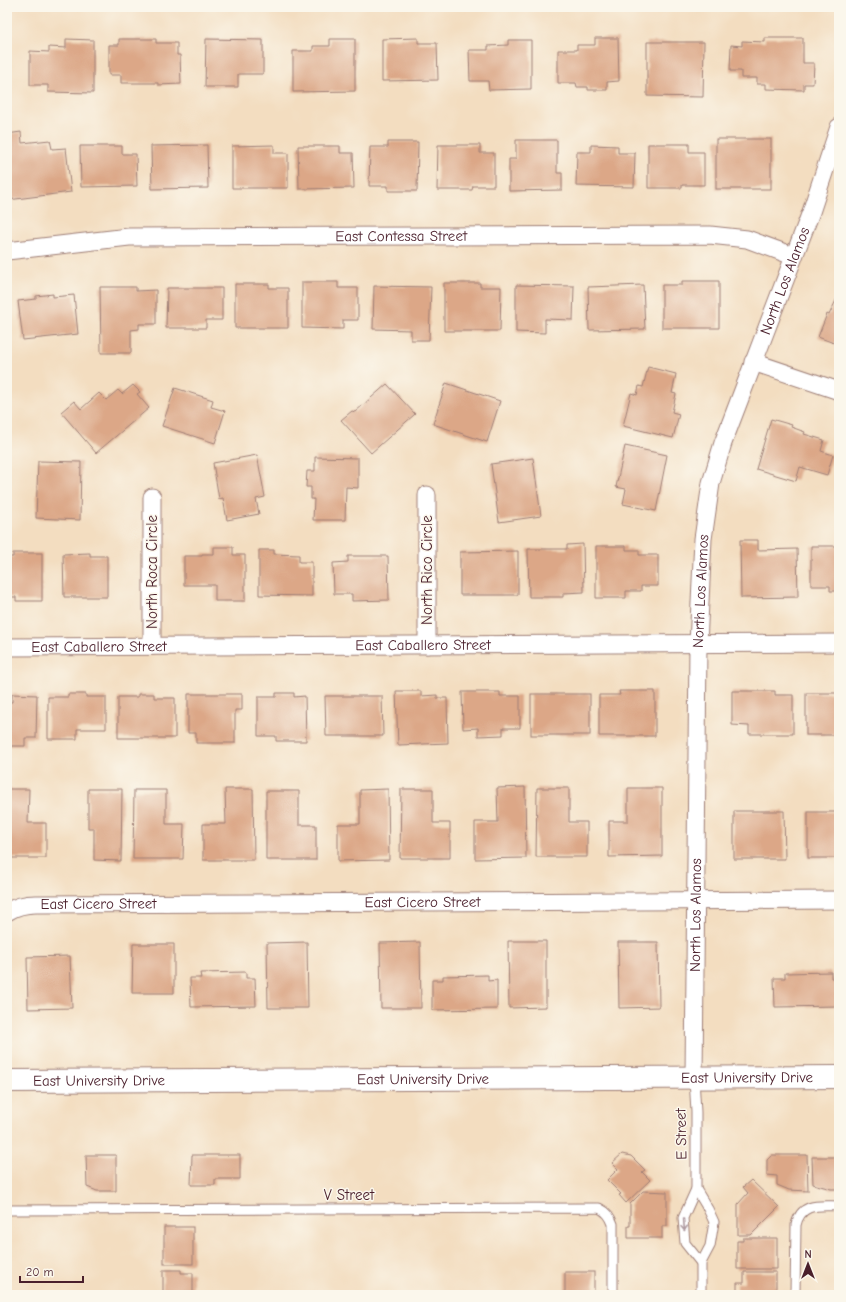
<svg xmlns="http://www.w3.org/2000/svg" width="846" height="1302" viewBox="0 0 846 1302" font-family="'Comic Neue',sans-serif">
<rect width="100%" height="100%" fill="#fbf7ec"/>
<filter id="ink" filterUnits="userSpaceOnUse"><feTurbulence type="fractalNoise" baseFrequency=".025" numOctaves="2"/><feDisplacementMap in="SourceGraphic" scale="8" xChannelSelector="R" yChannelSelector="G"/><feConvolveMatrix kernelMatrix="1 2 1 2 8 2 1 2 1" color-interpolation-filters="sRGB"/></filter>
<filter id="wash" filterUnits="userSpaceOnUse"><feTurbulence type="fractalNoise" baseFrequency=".012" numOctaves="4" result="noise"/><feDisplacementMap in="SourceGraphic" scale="16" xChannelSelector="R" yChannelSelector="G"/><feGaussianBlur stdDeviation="0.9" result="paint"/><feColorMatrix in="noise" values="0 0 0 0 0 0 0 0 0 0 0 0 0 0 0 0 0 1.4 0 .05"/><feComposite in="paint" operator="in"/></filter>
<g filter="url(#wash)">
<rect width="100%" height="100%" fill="#f3ddc0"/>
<g id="blocks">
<g fill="#dca787">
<path d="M418,38V43H437L438,80L382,81V39Z"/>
<path d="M595,38H618L619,81L607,82V90H588V87H577L576,83H558V50H577V45H595Z"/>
<path d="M765,38H803V63H814L813,84H804V90L766,89V84H757V78H741V71H730L731,45L742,46V41L765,42Z"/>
<path d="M66,39L93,40V93L48,92V85H30V51L49,52V47L66,48Z"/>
<path d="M119,39H156V43H177V55H180L181,84L158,85V83H121V75H109V45H119Z"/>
<path d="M206,39L263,40V74H238V87H205Z"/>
<path d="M330,39H355V91L293,92V51H313V46H330Z"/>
<path d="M508,40H531V89L489,90L488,81H470L469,50H488V46L508,45Z"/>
<path d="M647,42H704L703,97L647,96Z"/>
<path d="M21,132L22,143L50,140L52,149L66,148L71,192L8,200L7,189V134Z"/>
<rect x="716" y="139" width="55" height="50"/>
<path d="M516,140H557V173H562V190L509,191V159H516Z"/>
<path d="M388,142H418L417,191H388V186H369L370,147H388Z"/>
<path d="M648,144H689V152H704V185H682V188H648Z"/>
<path d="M207,145L208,188L152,189L151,146Z"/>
<path d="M274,145V153H288V188H232V146Z"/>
<path d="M438,145H480V153H494V186H473L472,190H437Z"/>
<path d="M591,145L618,146V153H635L634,187L576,186L577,152H591Z"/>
<path d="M80,146H122V154H136L137,186L81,187Z"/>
<path d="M298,146H340V153H353L354,188L299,189Z"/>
<path d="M682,281H719V328H662V285H682Z"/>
<path d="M302,282H338V288H358V320H343V329L302,328Z"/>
<path d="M444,283H480V287H501L500,331H444Z"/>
<path d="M235,284H269V288H288V328H235Z"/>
<path d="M516,285L574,286L573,320L545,319V333L516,332Z"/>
<path d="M643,285L645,329L589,330L588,287Z"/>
<path d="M374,286L431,287L429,340H411V330L373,329Z"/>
<path d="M100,287H136V291L156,290V324H139V329L131,330V353H101Z"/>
<path d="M167,288H222V320H206V328H166Z"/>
<path d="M53,294V297L74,295L78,334L23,340L18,301L36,299V296Z"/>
<path d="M839,294V345L818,337L827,314L829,315Z"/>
<path d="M648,367L676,374L672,393L676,394L672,412L679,414L673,438L623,426L631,393L637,395L639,386L643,387Z"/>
<path d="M446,383L500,401L487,442L433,424Z"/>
<path d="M387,384L415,414L371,453L341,420L352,411L355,412Z"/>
<path d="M133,385L140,392L137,394L149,408L96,453L61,412L74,401L81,409L99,393L106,400L118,390L122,394Z"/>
<path d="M175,388L213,400L211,407L225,411L215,443L162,426Z"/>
<path d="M771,419L792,425L791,427L805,432L804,434L824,440L821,451L833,455L827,475L800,467L796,481L756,469Z"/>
<path d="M625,446L667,455L656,511L623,504L626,489L616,487Z"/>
<path d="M257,455L265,497L256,499L259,514L227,520L223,498L219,499L213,463Z"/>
<path d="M315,457L358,458V488L346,487L345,520H313L314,499H311V487H306L307,471H315Z"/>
<path d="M533,458L541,516L499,522L491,464Z"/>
<path d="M38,461L81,462L80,520L36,518Z"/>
<path d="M740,540H758V550L797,549L798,597L741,598Z"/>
<path d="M583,544L584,592L563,593V597H529L528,549H567V545Z"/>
<path d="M596,546H626V550H639V555H658V586H641V591H626V598H596Z"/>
<path d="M811,546H839V591H830V586H811Z"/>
<path d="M214,547H233V555H245V601H215V585H184V556H202V554H214Z"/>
<path d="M259,550H274V554L299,555V562H312V596L259,595Z"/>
<path d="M518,551V595H460V552Z"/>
<path d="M13,553H42V601H16V597H7V557H13Z"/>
<path d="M90,553V556H107V597H64L63,554Z"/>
<path d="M348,556H388L389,600L352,601V594H334L333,563L348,562Z"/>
<path d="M396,691H421V696L437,695V698H447L448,743L398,745Z"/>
<path d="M619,691H655V736H599V695H620Z"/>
<path d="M732,691H775V695H793V734H749V726L732,725Z"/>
<path d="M462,692H500V696H520V728H503V735L478,736V728L463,729Z"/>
<path d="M276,693H294V697L305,696L306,741H276V736H258V697H276Z"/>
<rect x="806" y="693" width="33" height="42"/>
<path d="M12,694L37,695L36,738H25V746H7V702H12Z"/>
<path d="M68,694H86V697H106V729H77V739H48V697H68Z"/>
<path d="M138,694H154V698H175V738H118V697H138Z"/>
<path d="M188,694H242V710H235V743H196V733H188Z"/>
<rect x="531" y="694" width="59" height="41"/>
<path d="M325,696H382L383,736H326Z"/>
<path d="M525,787L526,858L475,859V822H498L497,788Z"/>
<path d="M537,788H569V822H587V857H536Z"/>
<path d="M628,788H662V856L609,857V821H628Z"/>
<path d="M7,789H29L28,823H46V858H7Z"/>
<path d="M88,789H122L121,861L94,860V828H88Z"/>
<path d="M225,789H253L254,860H203V824H226Z"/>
<path d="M388,789L389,860L338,861V824H360V790Z"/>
<path d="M401,789H433V823H450V858H400Z"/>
<path d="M134,790H166V824H184L183,859H133Z"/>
<path d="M266,791H299V825H316V860H266Z"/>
<path d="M734,811H784L785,859H734Z"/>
<rect x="808" y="812" width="31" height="46"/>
<path d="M508,941H546V1007L509,1008Z"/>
<path d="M307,942L308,1008H268L267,943Z"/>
<path d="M420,942L421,1008H381L380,943Z"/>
<path d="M618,942H658L659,1007L619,1008Z"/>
<path d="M133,944H174V993H132Z"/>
<path d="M70,956L72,1008L28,1009L27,957Z"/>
<path d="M246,972V978H255L256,1006L191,1007L190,978H201L200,973Z"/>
<path d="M831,972V978H839V1006L775,1007L774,978H785V973Z"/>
<path d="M488,975V981L497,980V1009L432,1010V980H443V976Z"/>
<path d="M622,1154L631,1156L645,1170L642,1172L650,1180L626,1203L619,1195L621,1194L607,1180L618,1169L612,1163Z"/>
<path d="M86,1155H116V1191H97L87,1187Z"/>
<path d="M192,1155H240V1179H215V1185H191Z"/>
<path d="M772,1155H807L808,1191L789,1190L777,1185V1176L767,1175V1160Z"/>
<path d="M812,1157H839V1189H831L813,1184Z"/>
<path d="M751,1180L779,1207L751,1235H738V1204L748,1193L743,1187Z"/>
<path d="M643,1191L667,1192V1226H662V1238H628V1226H630V1204Z"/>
<rect x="164" y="1227" width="29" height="37"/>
<path d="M743,1238H777V1269H737V1241H743Z"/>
<path d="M163,1270H181V1273H193V1295H163Z"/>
<rect x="565" y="1272" width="29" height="23"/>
<path d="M744,1272H776V1295H737V1283H744Z"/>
</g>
</g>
</g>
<g filter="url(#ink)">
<use href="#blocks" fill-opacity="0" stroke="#9e7e76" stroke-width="1"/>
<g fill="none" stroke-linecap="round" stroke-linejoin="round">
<defs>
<g id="lane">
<path d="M694,1078L696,1112V1189L683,1218L685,1243L701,1263"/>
<path d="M696,1189L708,1209L714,1222L710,1246L701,1263V1295"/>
<path d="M7,1210L599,1208C607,1212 610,1216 613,1224V1295"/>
<path d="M795,1295L796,1225C801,1202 820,1206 839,1206"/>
</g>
<g id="street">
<path id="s1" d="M7,251L129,237L710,235L747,239L793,256"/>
<path d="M753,362L839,391"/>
<path d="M427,495V645"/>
<path d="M152,497V646"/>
<path id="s2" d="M7,647L839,643"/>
<path id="s3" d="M7,912C16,906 25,904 36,904L839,900"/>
<path id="s4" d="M694,1078L698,644L703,539L711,483L723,443L811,212L839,127"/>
</g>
<g id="secondary">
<path id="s5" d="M7,1081L839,1077"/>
</g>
</defs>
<use href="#lane" stroke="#9e7e76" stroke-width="11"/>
<use href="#street" stroke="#9e7e76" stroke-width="19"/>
<use href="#secondary" stroke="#9e7e76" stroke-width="24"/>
<use href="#lane" stroke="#fff" stroke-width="9"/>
<use href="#street" stroke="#fff" stroke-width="17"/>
<use href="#secondary" stroke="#fff" stroke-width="22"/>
</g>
<defs><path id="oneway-shaft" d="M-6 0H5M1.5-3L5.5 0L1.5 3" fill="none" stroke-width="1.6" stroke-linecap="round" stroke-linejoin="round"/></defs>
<use stroke="#ae9aa0" href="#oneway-shaft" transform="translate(684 1225) rotate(86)"/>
</g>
<g text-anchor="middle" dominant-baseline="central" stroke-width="3" stroke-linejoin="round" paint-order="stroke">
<g font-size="15" fill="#4a1f2b" stroke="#fbf7ec">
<text stroke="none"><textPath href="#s1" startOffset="395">East Contessa Street</textPath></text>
<text stroke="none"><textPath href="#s4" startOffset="811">North Los Alamos</textPath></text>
<text transform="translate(427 570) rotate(-90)">North Rico Circle</text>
<text transform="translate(152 572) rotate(-90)">North Roca Circle</text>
<text stroke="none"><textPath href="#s4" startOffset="487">North Los Alamos</textPath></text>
<text stroke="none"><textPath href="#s2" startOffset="416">East Caballero Street</textPath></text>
<text stroke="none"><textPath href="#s2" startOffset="92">East Caballero Street</textPath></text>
<text stroke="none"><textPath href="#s3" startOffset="417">East Cicero Street</textPath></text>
<text stroke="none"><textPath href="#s3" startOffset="93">East Cicero Street</textPath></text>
<text stroke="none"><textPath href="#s4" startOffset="163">North Los Alamos</textPath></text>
<text stroke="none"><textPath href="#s5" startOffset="740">East University Drive</textPath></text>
<text stroke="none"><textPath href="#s5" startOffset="416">East University Drive</textPath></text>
<text stroke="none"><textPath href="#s5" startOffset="92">East University Drive</textPath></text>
<text transform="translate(681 1134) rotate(-91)">E Street</text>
<text x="349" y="1195">V Street</text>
</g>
</g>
<rect width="846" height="1302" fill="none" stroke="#fbf7ec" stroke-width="24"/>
<g transform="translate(808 1264)" stroke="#fbf7ec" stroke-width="3" paint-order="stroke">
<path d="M0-3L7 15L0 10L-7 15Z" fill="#4a1f2b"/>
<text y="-6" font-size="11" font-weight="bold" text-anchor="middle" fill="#4a1f2b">N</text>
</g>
<path d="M20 1276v6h63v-6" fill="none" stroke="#4a1f2b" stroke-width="2"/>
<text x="26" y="1276" font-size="12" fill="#4a1f2b" stroke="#fbf7ec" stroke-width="3" paint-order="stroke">20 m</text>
</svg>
